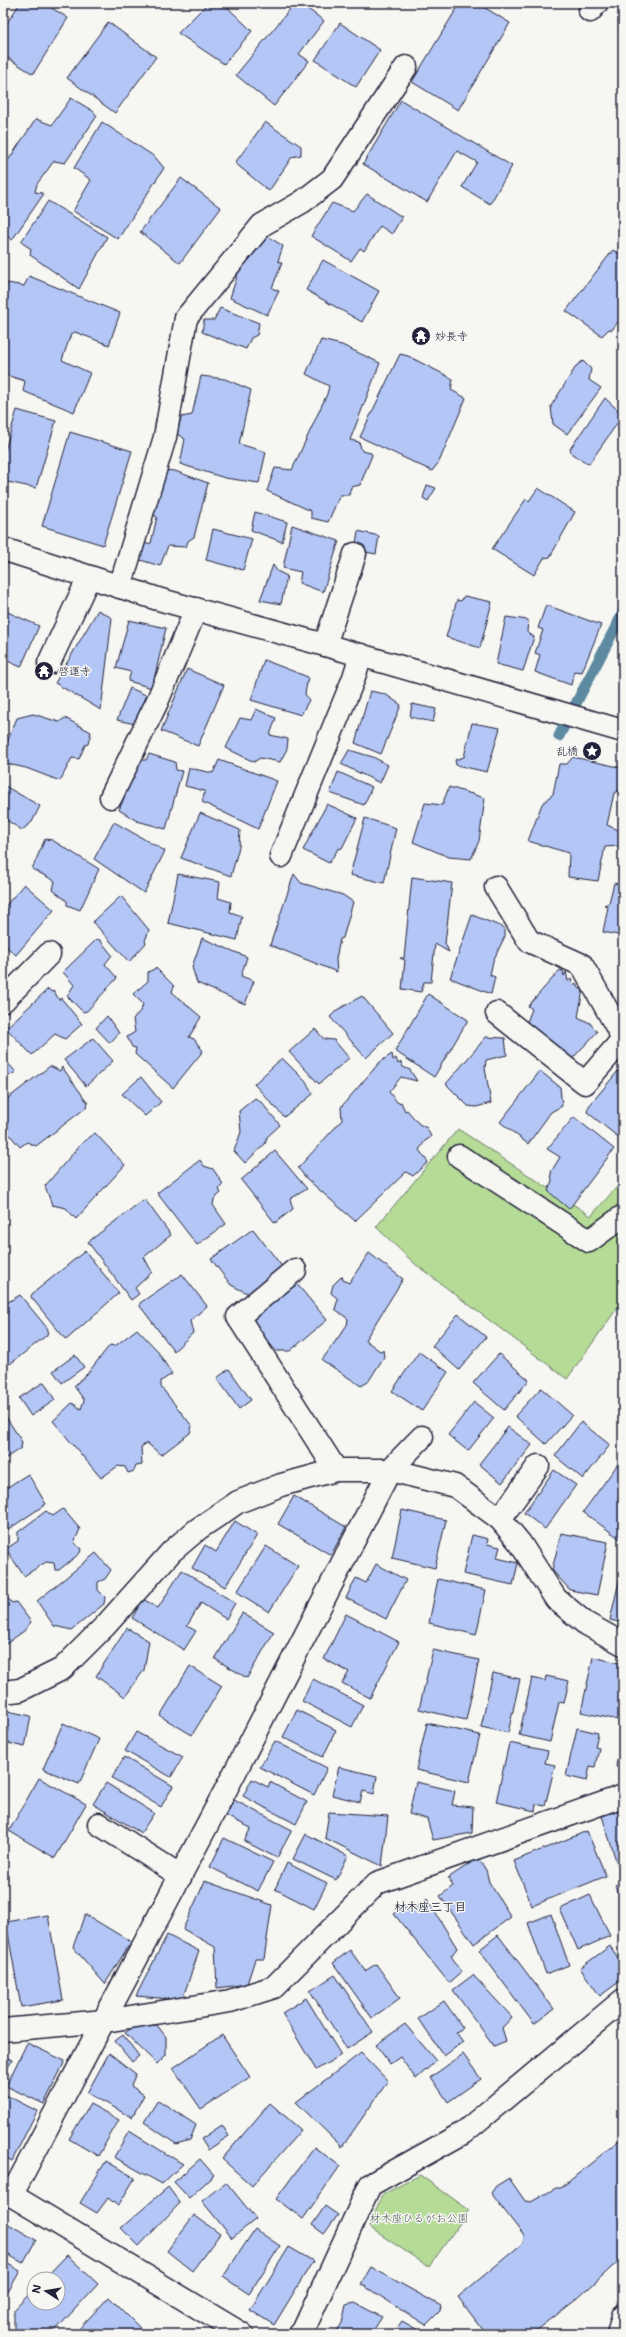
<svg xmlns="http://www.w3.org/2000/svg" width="626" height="2337" viewBox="0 0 626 2337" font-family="'Shantell Sans','Klee One',sans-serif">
<rect width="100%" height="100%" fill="#f6f6f2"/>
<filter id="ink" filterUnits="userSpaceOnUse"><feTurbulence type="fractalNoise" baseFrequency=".025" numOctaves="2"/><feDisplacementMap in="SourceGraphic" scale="8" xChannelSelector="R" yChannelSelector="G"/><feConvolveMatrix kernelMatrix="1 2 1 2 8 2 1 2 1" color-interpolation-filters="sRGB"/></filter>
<g filter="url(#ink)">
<g fill="#b5db97" stroke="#6c7e69">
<path d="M458,1129L591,1216L623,1180V1300L567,1379L415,1264L376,1227Z"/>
<path d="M420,2175L469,2210L429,2267L369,2227L382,2195Z"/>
</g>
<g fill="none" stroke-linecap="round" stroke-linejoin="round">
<path stroke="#5d89a1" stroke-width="11" d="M559,736L623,613"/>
</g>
<g fill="#b3c6f5" stroke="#22223b">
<path d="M20,3H44L68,18L33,74L3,55V29Z"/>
<path d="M208,3H223L252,31L224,64L178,33Z"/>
<path d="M295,3H300L324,21L299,54L309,61L274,106L236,75Z"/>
<path d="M460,3H477L510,23L458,110L412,82Z"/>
<path d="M108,22L156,57L115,113L67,78Z"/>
<path d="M340,23L380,50L356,87L315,60Z"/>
<path d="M71,98L93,111L97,116L65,163L54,161L37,184L35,192L42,193L43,195L12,240L3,233V199L6,188L3,186V168L36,119L52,125Z"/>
<path d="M401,100L512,166L490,204L462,187L477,162L457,151L427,202L363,164Z"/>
<path d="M102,122L155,157L164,168L118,239L73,211L91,180L74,168Z"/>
<path d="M265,122L301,146V155L292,157L269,191L235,163Z"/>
<path d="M181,178L221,208L180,263L140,232Z"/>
<path d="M367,194L402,217L392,234L380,226L364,251L360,248L351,261L311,236L332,203L353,211Z"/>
<path d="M48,201L107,237L79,289L30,255L31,249L21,242Z"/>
<path d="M267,236L283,246L278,261L282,263L272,288L279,291L267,315L230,298L239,270Z"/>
<path d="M613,250L623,256V315L612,330L609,329L602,336L566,311Z"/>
<path d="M323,260L379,291L362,322L306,290Z"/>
<path d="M29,276L120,313L109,345L75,332L71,334L62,360L90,373L74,412L23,391L25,381L3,374V311L5,301L3,300V292L8,283L24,286Z"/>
<path d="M220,308L259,323L257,335L251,338L246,349L202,332L204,320H214Z"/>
<path d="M321,340L342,345L380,363L350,440L359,442L362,451L371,453L372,455L360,485L351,487L349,495H340L328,522L311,518V511L267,491L275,468L292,470L327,394L329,386L306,374Z"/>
<path d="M400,354L408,356L453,379L451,390L466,398L439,462L432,471L360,437Z"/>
<path d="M583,361L591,369L589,380L601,388L567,434L553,424L551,406L577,365Z"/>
<path d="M201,376L225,379L251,390L239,444L266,452L259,483L225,478L180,464L185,439L177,434L181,417L192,415Z"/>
<path d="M605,398L623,415L589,464L572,454L570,449Z"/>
<path d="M3,399L8,401L4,423H3Z"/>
<path d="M17,410L56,421L36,488L3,481V457Z"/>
<path d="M70,432L132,451L103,545L42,526Z"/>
<path d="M161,470L175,471L208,483L194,537L188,541L186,547L168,546L160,566L137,559L140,545L151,543L157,517L152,514Z"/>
<path d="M427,485L436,488L428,501L423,498Z"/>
<path d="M538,488L575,512L550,557L544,558L534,575L492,549L526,499L529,501Z"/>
<path d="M255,512L287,522L282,542L251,530Z"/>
<path d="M292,525L339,541L323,592L299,583L301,572L283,568Z"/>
<path d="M213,529L252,539L243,570L206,560Z"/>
<path d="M358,531L379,536L376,554L355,550Z"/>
<path d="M273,565L277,571L287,576L281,604L260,600Z"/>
<path d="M464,596L492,602L480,648L446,637L457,600L461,601Z"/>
<path d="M546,605L601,625L582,672L574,671L571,685L535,672L540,655L535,653L543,630L538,628Z"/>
<path d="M3,610L39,626L21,667L3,659Z"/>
<path d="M98,610L112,618L101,710L55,683Z"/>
<path d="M506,617L528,620L527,632L534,637L523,671L496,664Z"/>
<path d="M129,620L166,628L152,688L128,681L131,672L116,668Z"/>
<path d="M264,660L308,677L305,694L309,700L301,715L251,700Z"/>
<path d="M187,669L224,685L198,746L161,731Z"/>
<path d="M130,688L148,696L135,724L117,720Z"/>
<path d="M370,691L385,694L401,705L381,754L355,743Z"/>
<path d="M412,704L436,709L433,722L410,717Z"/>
<path d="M256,709L276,718L270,735L288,739L287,749L280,762L260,758L254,762L226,748L240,718L251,720Z"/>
<path d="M33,714L59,722L65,718L91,732L88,744L85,745L79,759L72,758L60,781L26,768L3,763V752L17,718Z"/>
<path d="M472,723L500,728L487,772L456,765L455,760L464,757Z"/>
<path d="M349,750L373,757L388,765L380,783L341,764Z"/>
<path d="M149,754L175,762L176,770L182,771L166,829L137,821L119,810L139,760H146Z"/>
<path d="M573,757L623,768L620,790L614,793L607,825L623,832L620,846L605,847L598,881L568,877L569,853L528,841L542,804L553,794L559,764H567Z"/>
<path d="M219,760L277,781L258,829L202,802L205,791L185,786L189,768L213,773Z"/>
<path d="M338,772L372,787L364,805L330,793Z"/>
<path d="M3,785L40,806L32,822L22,830L3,818Z"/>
<path d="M449,787L485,798L479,841L471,859L449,857L413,842L425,803L442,805Z"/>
<path d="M327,804L357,818L342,848L338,849L329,863L303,850Z"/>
<path d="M200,813L240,830L239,847L231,876L181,858Z"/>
<path d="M365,818L396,828L384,883L350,875Z"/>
<path d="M114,822L165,851L144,893L94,859Z"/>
<path d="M45,839L52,840L99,869L80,910L67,905V901L53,890L55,881L32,869Z"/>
<path d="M178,874L220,882L218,898L231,902L230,912L242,916L237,940L168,923Z"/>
<path d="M294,874L301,883L343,895L353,902L343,938L340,939L336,959L337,972L270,945Z"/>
<path d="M412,877L452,883L445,943L449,952L435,944L431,982H424L421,992L402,989L405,960L400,958H404Z"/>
<path d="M614,883L623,885V936L603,932L608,907L604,905L609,903Z"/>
<path d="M24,884L54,910L16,955L3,944V909Z"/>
<path d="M121,896L149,930L145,941L146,943L129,962L93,922Z"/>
<path d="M472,915L505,928V936L493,961L490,975L495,977L491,994L450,978Z"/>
<path d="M202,938L247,957L241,976L254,981L245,1004L197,983L192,967Z"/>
<path d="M97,939L100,940L112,955L105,964L117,978L87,1011L83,1012L67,996L74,985L63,972Z"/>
<path d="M156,968L174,986L172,992L201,1017L189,1037L194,1039L203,1051L173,1088L135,1054L136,1048L132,1047L127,1037L135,1032L133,1019L141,1010L143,1004L133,994L148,981V972Z"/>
<path d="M560,970L563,971L564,976L566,972L568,981L571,979L573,985L576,983L578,988L583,990L578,1017L590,1023L597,1032L572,1059L527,1022L532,1009L528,1006Z"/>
<path d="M48,989L52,992L54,991L59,1000L61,998L82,1024L65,1039L55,1034L32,1055L6,1028Z"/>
<path d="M428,994L468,1020L434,1077L395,1051Z"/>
<path d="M362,996L393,1033L366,1058L330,1017L337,1010Z"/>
<path d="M107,1016L119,1033L110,1043L96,1028Z"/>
<path d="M315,1029L324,1039L334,1040L349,1058L319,1084L289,1052Z"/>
<path d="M486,1037L505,1038L507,1055L486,1060L485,1068L491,1103L476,1107L468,1106L446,1084Z"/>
<path d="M93,1038L113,1061L86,1086L64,1060Z"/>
<path d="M392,1054L393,1060L396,1058L398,1064L401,1062L403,1067L410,1070L417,1081L401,1077L389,1092L398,1103L401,1102L405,1111L407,1110L419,1124L427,1128L431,1137L425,1141L419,1150L428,1162L413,1176L406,1172L355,1221L307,1179L298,1168L342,1120L341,1107L380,1062Z"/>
<path d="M3,1058L16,1072L3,1079Z"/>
<path d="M282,1058L306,1082L313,1094L284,1117L254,1084Z"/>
<path d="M50,1066L60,1071L62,1067L88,1103L87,1107L36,1146L27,1142L20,1147L3,1127V1120L7,1115L3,1102Z"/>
<path d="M540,1071L560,1087L562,1106L551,1112L528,1144L500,1122Z"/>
<path d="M618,1071L623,1074V1141L587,1112L589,1106Z"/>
<path d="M141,1077L161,1102L145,1116L122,1094Z"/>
<path d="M255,1098L261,1102L280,1125L267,1137L265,1144L245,1163L234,1151L241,1132L239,1111Z"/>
<path d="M574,1117L614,1149L569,1209L548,1191L552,1181L551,1172L560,1157L547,1149Z"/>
<path d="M95,1133L125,1165L76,1219L66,1208L52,1205L45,1186L80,1145Z"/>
<path d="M275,1151L307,1189L290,1199L293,1209L275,1223L241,1180Z"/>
<path d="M200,1160L204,1166L213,1169L223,1184L219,1189L221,1193L214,1199L213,1205L226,1224L197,1245L157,1193Z"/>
<path d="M143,1200L146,1201L171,1235L144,1257L152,1272L135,1288L139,1294L131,1300L88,1242Z"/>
<path d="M253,1229L284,1269L249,1294L231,1285L211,1259Z"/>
<path d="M85,1251L119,1293L66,1340L31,1297L32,1294Z"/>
<path d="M369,1253L403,1279L365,1340L380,1351L383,1350L384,1357L368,1382L361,1386L322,1360L347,1325L348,1319L335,1309L338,1299L331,1293L333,1285L342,1276L343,1280L349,1283Z"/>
<path d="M182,1274L207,1306L190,1321L193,1333L174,1351L140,1306V1303Z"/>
<path d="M296,1283L327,1320L290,1351H276L251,1321Z"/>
<path d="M20,1295L48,1329L47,1335L10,1364L3,1359V1305Z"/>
<path d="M458,1314L486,1337L459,1370L432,1346Z"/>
<path d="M137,1329L156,1349L172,1374L161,1381V1387L192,1426L190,1433L161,1455L147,1443L141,1447L142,1465L136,1466L134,1471L128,1473L125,1467L118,1466L101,1478L53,1421L72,1403L81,1409L84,1400L74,1386L87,1374L110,1345L115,1346Z"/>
<path d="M419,1352L448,1372L422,1411L392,1391Z"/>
<path d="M499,1354L529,1380L504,1410L473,1383Z"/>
<path d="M75,1355L84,1367L62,1383L53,1371Z"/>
<path d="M229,1369L251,1400L239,1409L217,1378Z"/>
<path d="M44,1382L55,1400L31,1416L19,1398Z"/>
<path d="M541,1388L572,1415L546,1444L515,1416Z"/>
<path d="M474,1402L494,1418L468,1451L448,1435Z"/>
<path d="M3,1412L22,1442L21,1448L3,1460Z"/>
<path d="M581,1422L610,1445L583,1479L555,1456Z"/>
<path d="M508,1427L532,1445L502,1483L479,1464Z"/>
<path d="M623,1457V1541L583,1512Z"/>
<path d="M554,1470L576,1485L545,1529L524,1513Z"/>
<path d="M28,1474L46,1504L3,1533V1490Z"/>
<path d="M294,1496L346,1527L331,1555L278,1524Z"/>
<path d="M63,1509L80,1529L74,1543L81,1549L80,1553L59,1570H55L54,1563L46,1562L24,1576L6,1549L18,1541V1532L46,1511L53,1516Z"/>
<path d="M402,1510L446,1520L435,1568L392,1558Z"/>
<path d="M235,1521L257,1535L225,1587L192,1568L205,1545L216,1552Z"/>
<path d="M561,1533L608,1542L597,1595L570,1590L552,1570Z"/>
<path d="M472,1535L488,1539L487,1544L500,1547L497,1558L518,1563L513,1585L463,1574Z"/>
<path d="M266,1546L298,1566L269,1612L237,1592Z"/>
<path d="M96,1553L111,1570L105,1579L98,1582V1590L105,1597L104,1604L72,1630L54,1626L37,1601Z"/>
<path d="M376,1564L406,1580L386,1619L346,1598L356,1578L366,1583Z"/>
<path d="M623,1564V1623L610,1620Z"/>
<path d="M182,1570L235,1603L226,1619L201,1603L187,1626L196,1631L184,1650L132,1618L143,1599L158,1608Z"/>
<path d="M438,1579L486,1590L476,1635L429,1623Z"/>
<path d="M3,1593L12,1603L16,1602L31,1622L24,1631L3,1646Z"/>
<path d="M242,1613L274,1632L247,1678L215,1659Z"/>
<path d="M346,1614L399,1642L370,1698L342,1683L349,1672L324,1659Z"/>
<path d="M127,1628L149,1641L144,1670L125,1697L96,1676Z"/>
<path d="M433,1650L479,1660L466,1720L419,1709Z"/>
<path d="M593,1657L623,1664V1721L581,1712Z"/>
<path d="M190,1666L222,1686L192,1735L160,1716Z"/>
<path d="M493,1673L520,1679L508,1733L481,1727Z"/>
<path d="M546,1676L569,1681L564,1703L559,1702L550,1742L519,1735L532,1678L545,1681Z"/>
<path d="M313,1679L363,1705L352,1727L302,1701Z"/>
<path d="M3,1710L31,1716L25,1747L3,1742Z"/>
<path d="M297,1710L336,1730L323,1757L283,1737Z"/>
<path d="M63,1723L99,1739L79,1784L43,1769Z"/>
<path d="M427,1723L480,1735L469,1782L416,1770Z"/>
<path d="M577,1728L598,1733L595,1747L599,1748L595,1767L590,1766L587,1781L566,1776Z"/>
<path d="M136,1732L183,1757L171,1777L125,1751Z"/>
<path d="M620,1737L623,1738V1768L616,1767Z"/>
<path d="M275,1741L327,1768L314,1795L260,1767Z"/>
<path d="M509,1743L548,1751L545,1763L555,1765L545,1806L536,1804L535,1811L496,1802Z"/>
<path d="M124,1757L173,1786L161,1807L112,1778Z"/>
<path d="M339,1767L377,1776L374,1794L363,1791L360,1802L332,1795Z"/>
<path d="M39,1778L86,1804L55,1858L9,1831Z"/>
<path d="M252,1779L268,1787L270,1782L307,1802L296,1824L243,1796Z"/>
<path d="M416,1782L455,1791L452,1805L473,1807L472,1833L433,1840L427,1819L409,1814Z"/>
<path d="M106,1783L154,1813L141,1833L93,1804Z"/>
<path d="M234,1800L292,1830L277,1858L244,1841L251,1828L226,1816Z"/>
<path d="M623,1809V1869L619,1870L602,1816Z"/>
<path d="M329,1812L388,1816L382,1866L325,1838Z"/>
<path d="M587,1831L606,1876L532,1906L514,1861Z"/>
<path d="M306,1834L348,1856L336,1880L293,1859Z"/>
<path d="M224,1838L273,1862L258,1891L210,1867Z"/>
<path d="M478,1858L486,1870L489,1882L511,1917L474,1944L440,1896L453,1886L448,1878Z"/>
<path d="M287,1863L327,1883L314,1909L275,1889Z"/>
<path d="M205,1881L272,1905L264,1959H255L247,1984L217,1988L215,1947L183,1929Z"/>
<path d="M623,1882V1903L615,1885Z"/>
<path d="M590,1895L610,1936L578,1950L560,1909Z"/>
<path d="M427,1899L457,1948L451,1956L462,1972L449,1983L394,1914L412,1902L416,1907Z"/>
<path d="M85,1914L131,1942L105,1984L73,1947Z"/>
<path d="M551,1914L569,1965L546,1974L528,1923Z"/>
<path d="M48,1915L63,2000L21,2007L6,1922Z"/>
<path d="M167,1935L199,1951L182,2000L136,1996Z"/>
<path d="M498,1935L554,2009L534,2024L479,1950Z"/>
<path d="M610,1946L623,1965V1979L600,1996L580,1968Z"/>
<path d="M350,1950L365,1971L376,1964L400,1998L372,2018L333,1963Z"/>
<path d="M335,1975L373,2032L347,2049L310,1991Z"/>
<path d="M473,1975L512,2017L502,2028L506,2041L494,2046L453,1990Z"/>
<path d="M306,1998L341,2055L316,2070L282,2013Z"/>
<path d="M444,2001L463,2028L456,2032L463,2042L444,2056L418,2019Z"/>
<path d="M405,2024L436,2061L416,2079L400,2057L390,2064L376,2045Z"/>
<path d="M157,2025L166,2037V2055L157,2064L125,2033L134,2026Z"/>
<path d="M123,2035L139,2056L132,2062L115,2041Z"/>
<path d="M222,2035L250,2077L201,2109L173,2068Z"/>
<path d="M27,2043L65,2061L44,2104L6,2086Z"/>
<path d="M109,2053L136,2074L131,2086L144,2095L132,2117L87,2093Z"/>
<path d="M361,2053L388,2081L342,2147L296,2102Z"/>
<path d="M463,2054L481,2079L448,2102L431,2077Z"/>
<path d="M3,2056L12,2060L3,2077Z"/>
<path d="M4,2094L37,2111L12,2161L3,2156Z"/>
<path d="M158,2100L196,2125L190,2140L176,2144L144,2122Z"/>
<path d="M270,2103L301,2130L252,2186L222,2159Z"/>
<path d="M90,2104L119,2120L98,2156L69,2139Z"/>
<path d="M222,2125L229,2136L208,2150L201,2139Z"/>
<path d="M129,2131L183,2164L162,2184L114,2157Z"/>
<path d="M623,2137V2257L577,2299L532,2334H486L458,2297L523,2243L524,2236L491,2193L496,2186L509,2178L525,2201L531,2202L556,2188H561Z"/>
<path d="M314,2147L340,2166L303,2219L276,2199Z"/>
<path d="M200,2159L214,2175L189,2198L174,2182Z"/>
<path d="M106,2161L135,2178L118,2206L108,2198L97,2213L80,2203Z"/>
<path d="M226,2182L256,2219L232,2238L202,2201Z"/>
<path d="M168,2187L180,2203L139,2246L121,2228Z"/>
<path d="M325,2206L338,2215L324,2234L312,2225Z"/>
<path d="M194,2215L220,2234L192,2271L167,2251Z"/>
<path d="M5,2222L36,2240L23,2263L3,2252V2226Z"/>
<path d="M255,2229L280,2246L249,2294L223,2277Z"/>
<path d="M289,2247L313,2261L274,2325L250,2310Z"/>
<path d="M67,2255L98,2284L52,2334H14V2310L34,2289V2303H58V2279H44Z"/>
<path d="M3,2261L20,2271L8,2292L3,2289Z"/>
<path d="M371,2267L441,2306L440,2311L426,2325L361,2284Z"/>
<path d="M109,2297L141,2329L136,2334H74Z"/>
<path d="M355,2303L382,2317L371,2334H335L342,2323L346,2305Z"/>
<path d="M402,2321L418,2330L417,2334H393Z"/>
</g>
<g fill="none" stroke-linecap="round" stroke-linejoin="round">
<defs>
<g id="minor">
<path d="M590,11L597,3"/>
<path d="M3,549L158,599L325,645L623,731"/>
<path d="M120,587L165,437L186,318L262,225L302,202L332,179L406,67"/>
<path d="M325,645L355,554"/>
<path d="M49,663L89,577"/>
<path d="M111,797L157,702L196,609"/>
<path d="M281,856L353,680L361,655"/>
<path d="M496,887L529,941L582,965L623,1038"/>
<path d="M3,1001L49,954"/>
<path d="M497,1013L585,1083L623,1039"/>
<path d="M459,1156L589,1241L623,1216"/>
<path d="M295,1270L238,1317L336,1470"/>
<path d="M500,1519L538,1466"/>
<path d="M3,1692L20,1690L62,1669L105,1626L172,1551L198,1529L238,1502L281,1485L336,1470H390L455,1486L500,1519L520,1543L556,1599L585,1623L623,1644"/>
<path d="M99,1824L181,1876"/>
<path d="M3,2030L105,2021L230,2001L274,1987L377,1883L623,1796"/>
<path d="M3,2190L242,2334"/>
<path d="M11,2196L233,1776L390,1470L422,1437"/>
<path d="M300,2334L303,2331L370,2185L463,2133L623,2000"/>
<path d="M618,2334L623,2316"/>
</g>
</defs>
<use href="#minor" stroke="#22223b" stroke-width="25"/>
<use href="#minor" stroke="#f6f6f2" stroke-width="22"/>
</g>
</g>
<defs>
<symbol id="temple-disc" viewBox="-11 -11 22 22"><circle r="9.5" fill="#22223b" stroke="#f6f6f2"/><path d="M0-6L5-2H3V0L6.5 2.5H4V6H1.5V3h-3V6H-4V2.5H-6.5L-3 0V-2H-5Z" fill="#fff"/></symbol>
<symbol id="sight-disc" viewBox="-11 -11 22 22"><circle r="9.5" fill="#22223b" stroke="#f6f6f2"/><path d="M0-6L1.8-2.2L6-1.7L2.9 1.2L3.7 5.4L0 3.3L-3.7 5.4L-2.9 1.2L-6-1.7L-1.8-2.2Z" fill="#fff"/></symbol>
</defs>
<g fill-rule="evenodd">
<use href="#temple-disc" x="410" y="325" width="22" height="22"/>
<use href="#temple-disc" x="33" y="660" width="22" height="22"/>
<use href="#sight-disc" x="581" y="740" width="22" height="22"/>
</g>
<g text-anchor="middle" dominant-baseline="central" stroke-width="3" stroke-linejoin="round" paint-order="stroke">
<g font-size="11" fill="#22223b" stroke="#f6f6f2" text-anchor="start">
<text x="435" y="336">妙長寺</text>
<text x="58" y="671">啓運寺</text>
<text x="578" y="751" text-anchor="end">乱橋</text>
</g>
<g font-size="11" fill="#4e5a57" stroke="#f6f6f2">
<text x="419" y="2218">材木座ひるがお公園</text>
</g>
<g font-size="12" font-weight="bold" fill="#22223b" stroke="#f6f6f2">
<text x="430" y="1907">材木座三丁目</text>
</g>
</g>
<rect width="626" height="2337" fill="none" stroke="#f6f6f2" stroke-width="16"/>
<rect x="8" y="8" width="610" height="2321" fill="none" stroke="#22223b" stroke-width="1.5" filter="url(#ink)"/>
<g transform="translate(46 2291) rotate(282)"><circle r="19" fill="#f6f6f2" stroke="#a1a1a9"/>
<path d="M0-3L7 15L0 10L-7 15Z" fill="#22223b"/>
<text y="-6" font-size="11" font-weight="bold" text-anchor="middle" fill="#22223b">N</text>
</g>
</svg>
